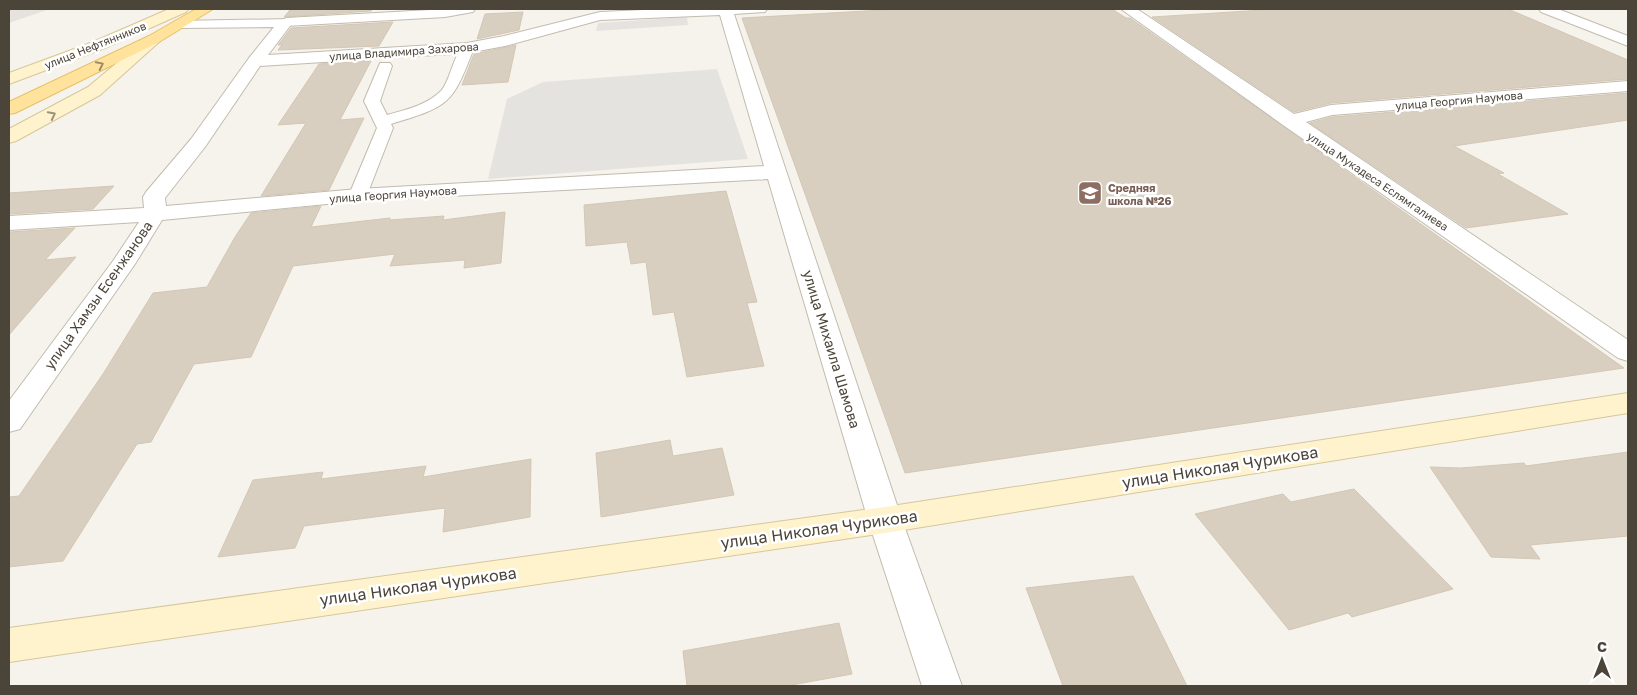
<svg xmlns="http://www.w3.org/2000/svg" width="1637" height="695" viewBox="0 0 1637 695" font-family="'Golos Text',sans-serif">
<rect width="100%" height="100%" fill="#f6f3ec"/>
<path fill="#e6e2dd" d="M9,9H50L9,23Z"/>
<g fill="#e5e3e0">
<path d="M687,17L688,25L596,31L598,23Z"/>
<path d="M717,69L748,159L488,179L507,99L543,82Z"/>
</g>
<g fill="#d8cfc1" stroke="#d3c7b4">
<path d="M302,9H373L371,11L284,17L290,10Z"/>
<path d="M901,9H1112L1126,18H1130L1624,368L905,473L742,18Z"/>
<path d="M1279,9H1508L1628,60V79L1331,103L1294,112L1152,17Z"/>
<path d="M523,12L519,30L477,39L485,14Z"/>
<path d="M393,22L379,46L278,50L282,45H278L291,28Z"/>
<path d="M516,45L508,82L462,85L474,54Z"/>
<path d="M371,61L340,120L364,118L329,190L261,196L306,123L278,125L319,64Z"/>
<path d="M1628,93V120L1454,146L1504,173L1498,174L1568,214L1466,228L1310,123L1332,117Z"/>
<path d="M114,186L93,209L9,214V193Z"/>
<path d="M726,191L757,302L747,303L764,366L687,377L674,312L653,315L646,262L631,264L627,242L586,246L584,205Z"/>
<path d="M321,206L311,227L390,218V220L444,216L443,220L505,212L501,263L464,268L465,260L390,266L395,254L293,266L251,357L194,364L151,442L137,444L63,561L9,567V497L19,496L103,374L153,293L207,287L235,237L251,213Z"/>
<path d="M75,228L45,260L76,257L9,335V232Z"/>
<path d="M670,440L673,456L722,448L734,495L601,517L596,453Z"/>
<path d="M1628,452V536L1530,545L1540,559L1491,557L1430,467L1461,468L1524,463L1526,466Z"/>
<path d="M531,459L530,517L443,532L445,508L304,526L295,548L218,557L253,480L323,472L321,479L426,466L423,477Z"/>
<path d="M1354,489L1453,589L1352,617L1348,613L1289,630L1195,514L1283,494L1291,502Z"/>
<path d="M1133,576L1187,686H1063L1026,588Z"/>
<path d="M839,623L852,674L786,686H687L683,651Z"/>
</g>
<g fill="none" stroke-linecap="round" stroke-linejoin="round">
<defs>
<g id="lane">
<path d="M448,9H475L473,12L445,17L286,26L280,22L286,18Z"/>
<path d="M467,44L474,48C452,105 450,106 391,124L393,128L367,195L365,199L358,201L351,199L349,195L377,128L364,101L380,63H390L392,66L380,101L387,115C405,110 427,105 441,91C451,80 455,47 467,44Z"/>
</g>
<g id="street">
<path d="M666,9H767L765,12L734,14L902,520L962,686H922L868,520L768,179L358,201L162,220L135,264L20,429L9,432V401L113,261L139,222L9,230V216L144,208L143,197L146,192L191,139L249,58L274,27L180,28L175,27L173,24L175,21L291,19L293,22L268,55L467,43L504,36L600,12ZM720,15L764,166L358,189L166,206L165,198L205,147L260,66L467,53L505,46L600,20Z"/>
<path d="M1121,9H1137L1294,114L1331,105L1628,81V91L1332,115L1306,122L1628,340V361L1618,358L1283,125Z"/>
<path d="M1539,9H1558L1628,36V46L1541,12Z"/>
</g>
<g id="secondary">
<path d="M169,9H188L186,12L105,48L9,84V73L93,42Z"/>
<path d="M154,34L159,36L162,39L159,42L100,95L16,141L9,143V129L88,87L149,36Z"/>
<path d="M1628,393V413L885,533L9,662V628L885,507Z"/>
</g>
<path id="primary" d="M196,9H213L159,42L15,113L9,114V102L149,36Z"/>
</defs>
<use href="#lane" stroke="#c2bbae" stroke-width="2"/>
<use href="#street" stroke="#c2bbae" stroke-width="2"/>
<use href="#secondary" stroke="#d6c79b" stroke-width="2"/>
<use href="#primary" stroke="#e6c16a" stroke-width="2"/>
<use href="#lane" fill="#fff" fill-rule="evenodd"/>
<use href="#street" fill="#fff" fill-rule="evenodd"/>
<use href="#secondary" fill="#fff3cd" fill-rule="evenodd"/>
<use href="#primary" fill="#ffe39c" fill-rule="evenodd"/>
</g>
<defs><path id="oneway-chevron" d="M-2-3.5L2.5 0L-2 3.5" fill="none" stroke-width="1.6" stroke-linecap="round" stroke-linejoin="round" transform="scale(1.25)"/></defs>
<use stroke="#9c8c66" href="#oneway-chevron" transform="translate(100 65) rotate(-26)"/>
<use stroke="#9c937c" href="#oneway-chevron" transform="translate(52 115) rotate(-27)"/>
<defs>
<symbol id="school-square" viewBox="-11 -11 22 22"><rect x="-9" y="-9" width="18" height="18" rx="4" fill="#8d6e63" stroke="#fff"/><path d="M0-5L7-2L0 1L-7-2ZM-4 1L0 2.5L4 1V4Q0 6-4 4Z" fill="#fff"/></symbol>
</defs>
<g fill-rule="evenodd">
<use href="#school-square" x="1076" y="179" width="28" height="28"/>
</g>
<g text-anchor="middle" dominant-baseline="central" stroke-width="5" stroke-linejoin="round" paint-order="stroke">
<g font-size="11" fill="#4b4439" stroke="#fff">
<text transform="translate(95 45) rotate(-22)">улица Нефтянников</text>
<text transform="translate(404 51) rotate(-4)">улица Владимира Захарова</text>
<text transform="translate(1459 100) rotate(-5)">улица Георгия Наумова</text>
<text transform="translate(1378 181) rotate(34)">улица Мукадеса Еслямгалиева</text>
<text transform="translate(393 194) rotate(-4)">улица Георгия Наумова</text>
</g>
<g font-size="11" font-weight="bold" fill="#785e54" stroke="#fff" text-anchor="start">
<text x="1108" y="187">Средняя<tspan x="1108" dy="13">школа №26</tspan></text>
</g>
<g font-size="14" fill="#4b4439" stroke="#fff">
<text transform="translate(98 295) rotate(-55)">улица Хамзы Есенжанова</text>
<text transform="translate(832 349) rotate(73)">улица Михаила Шамова</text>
</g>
<g font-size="16" fill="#4b4439" stroke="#fff">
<text transform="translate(1220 467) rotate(-9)">улица Николая Чурикова</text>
<text transform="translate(819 529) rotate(-8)">улица Николая Чурикова</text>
<text transform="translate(418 586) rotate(-8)">улица Николая Чурикова</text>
</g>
</g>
<rect width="1637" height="695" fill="none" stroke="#4b4439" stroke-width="20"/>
<g transform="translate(1602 660)" stroke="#ffffff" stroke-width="4" paint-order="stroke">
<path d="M0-4L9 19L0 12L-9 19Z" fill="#4b4439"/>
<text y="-8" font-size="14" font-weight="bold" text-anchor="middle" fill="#4b4439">С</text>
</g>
</svg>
